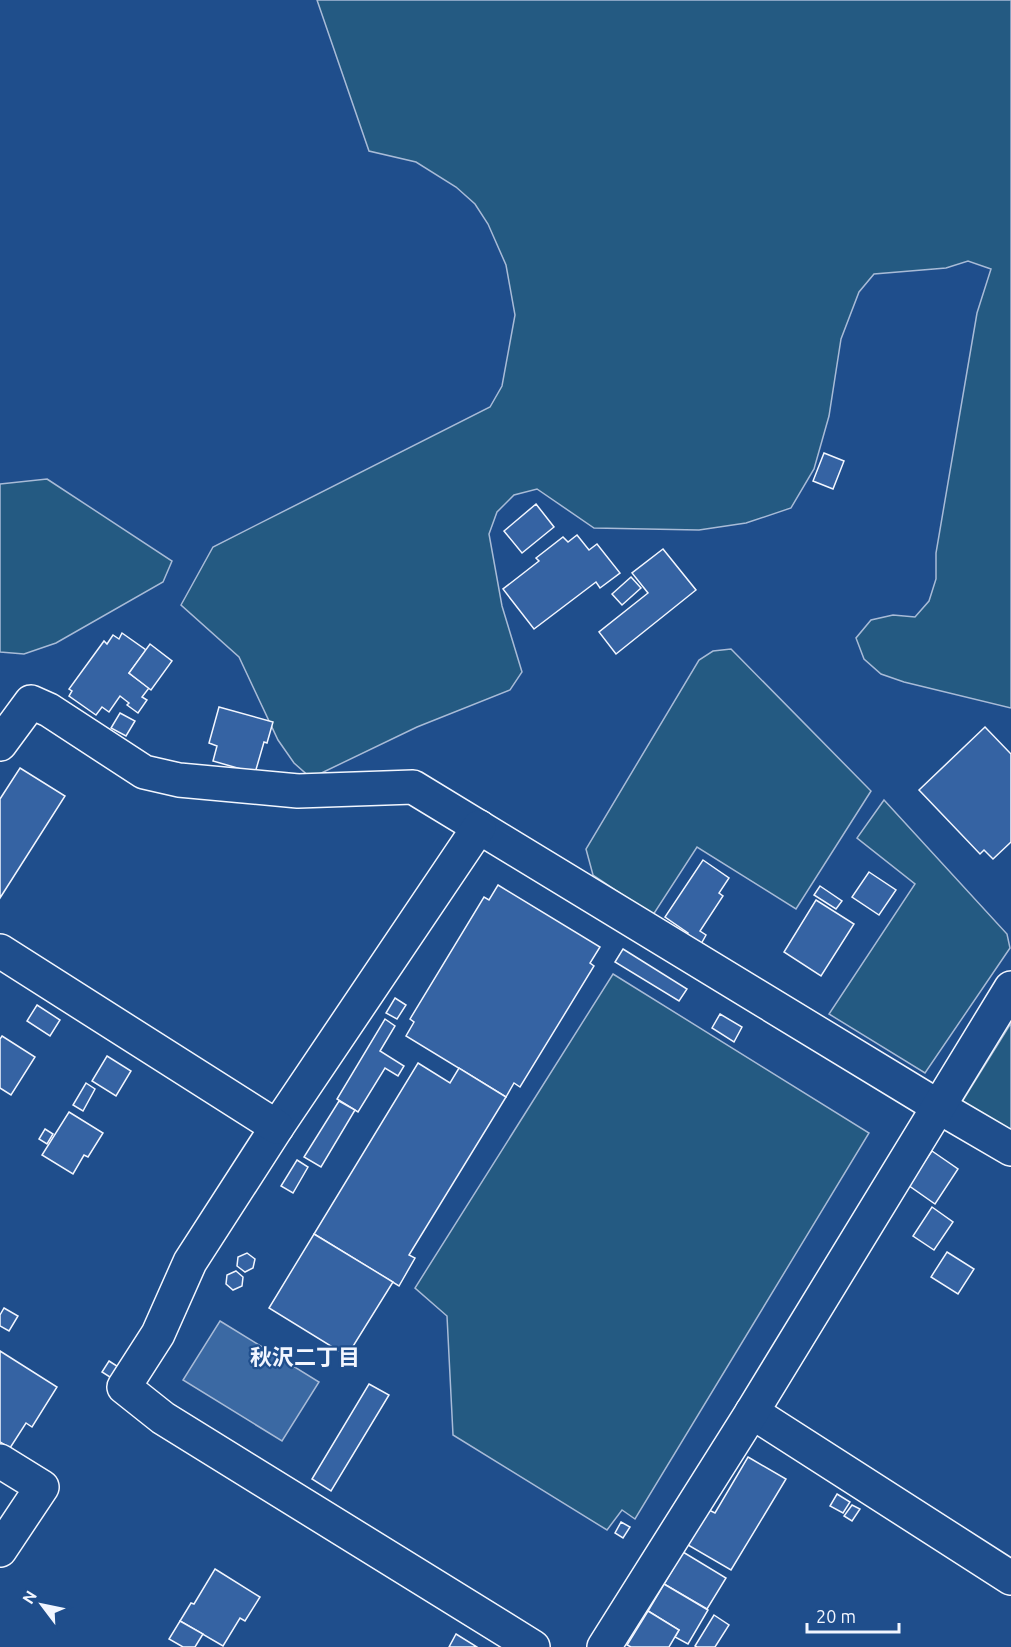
<svg xmlns="http://www.w3.org/2000/svg" width="1011" height="1647" viewBox="0 0 1011 1647" font-family="Ubuntu,'Noto Sans JP',sans-serif">
<rect width="100%" height="100%" fill="#1f4e8c"/>
<g fill="#245a82" stroke="#a8bbd7" stroke-width="1.5">
<path d="M317,0H1011V708L904,682L881,674L864,659L856,638L871,620L893,615L915,617L929,601L936,579V553L977,313L991,269L968,261L946,268L874,274L859,292L841,339L829,416L814,469L791,508L746,523L699,530L594,528L537,489L514,495L497,512L489,534L502,606L522,672L510,690L417,727L311,778L294,763L278,740L239,657L181,605L213,547L490,407L502,386L515,315L506,265L488,224L475,204L456,187L416,162L369,151Z"/>
<path d="M47,479L172,561L163,582L56,643L24,654L0,652V484Z"/>
<path d="M731,649L871,791L796,909L697,847L653,915L593,875L586,849L699,660L713,651Z"/>
<path d="M884,800L1007,934L1010,948L925,1073L829,1014L915,884L857,838Z"/>
<path d="M613,974L869,1133L635,1519L622,1510L607,1530L453,1435L447,1316L415,1288Z"/>
<path d="M1011,1023V1135L960,1105Z"/>
</g>
<path fill="#3b69a3" stroke="#a8bbd7" stroke-width="1.5" d="M220,1321L319,1382L282,1441L183,1380Z"/>
<g fill="#3563a3" stroke="#f2f6ff" stroke-width="1.5">
<path d="M824,453L844,461L833,489L813,481Z"/>
<path d="M536,504L554,527L522,553L504,531Z"/>
<path d="M577,535L589,550L597,544L620,573L600,588L596,582L534,629L503,589L539,561L536,558L563,537L568,542Z"/>
<path d="M663,549L696,590L616,654L599,632L648,593L632,573Z"/>
<path d="M631,577L641,588L622,605L612,594Z"/>
<path d="M122,633L146,650L129,673L149,688L142,697L147,700L138,713L127,705L129,703L120,696L109,712L102,707L96,715L69,696L72,691L69,689L104,641L107,644L113,635L119,639Z"/>
<path d="M150,644L172,661L151,690L129,673Z"/>
<path d="M219,707L273,722L267,743L264,742L255,773L213,761L217,746L209,743Z"/>
<path d="M120,713L135,721L126,736L111,728Z"/>
<path d="M985,727L1011,754V842L993,859L984,850L980,854L919,790Z"/>
<path d="M20,768L65,796L0,898V799Z"/>
<path d="M703,860L729,878L719,893L723,896L700,931L706,935L701,944L687,935L688,933L665,917Z"/>
<path d="M869,872L896,890L879,915L852,897Z"/>
<path d="M498,885L600,947L590,963L594,966L520,1087L514,1083L506,1097L406,1036L414,1022L410,1019L484,897L489,900Z"/>
<path d="M820,886L842,901L836,909L814,895Z"/>
<path d="M816,900L854,924L821,976L784,952Z"/>
<path d="M623,949L687,989L679,1001L615,962Z"/>
<path d="M395,998L406,1005L397,1019L386,1013Z"/>
<path d="M37,1005L60,1020L50,1036L27,1021Z"/>
<path d="M720,1014L742,1027L734,1042L712,1028Z"/>
<path d="M385,1019L395,1026L380,1051L404,1066L398,1076L385,1068L358,1112L337,1099Z"/>
<path d="M2,1036L35,1057L11,1095L0,1088V1039Z"/>
<path d="M107,1056L131,1071L116,1096L92,1081Z"/>
<path d="M418,1063L450,1083L459,1068L506,1097L409,1255L415,1258L399,1286L314,1234Z"/>
<path d="M86,1083L95,1089L83,1111L73,1105Z"/>
<path d="M339,1101L355,1110L321,1167L304,1157Z"/>
<path d="M69,1112L103,1133L88,1157L84,1155L73,1174L42,1155Z"/>
<path d="M45,1129L53,1134L47,1144L39,1139Z"/>
<path d="M932,1151L958,1169L935,1204L908,1185Z"/>
<path d="M297,1160L308,1167L293,1193L281,1186Z"/>
<path d="M932,1207L953,1222L934,1250L913,1236Z"/>
<path d="M314,1234L393,1282L347,1356L269,1308Z"/>
<path d="M947,1252L974,1269L958,1294L931,1277Z"/>
<path d="M247,1253L255,1259L253,1268L245,1272L237,1266L238,1257Z"/>
<path d="M236,1271L243,1277L242,1286L233,1290L226,1284L227,1275Z"/>
<path d="M4,1308L18,1316L9,1331L0,1326V1315Z"/>
<path d="M0,1351L57,1387L32,1427L26,1423L10,1448L0,1442Z"/>
<path d="M109,1361L120,1368L113,1379L102,1372Z"/>
<path d="M369,1384L389,1395L331,1491L312,1479Z"/>
<path d="M748,1457L786,1479L731,1570L688,1545L709,1510L715,1513Z"/>
<path d="M837,1494L850,1502L843,1513L830,1506Z"/>
<path d="M852,1505L860,1509L852,1521L844,1516Z"/>
<path d="M621,1522L630,1527L623,1538L615,1533Z"/>
<path d="M683,1552L726,1578L707,1609L664,1584Z"/>
<path d="M215,1569L260,1597L245,1621L240,1618L223,1646L180,1621L191,1603L194,1604Z"/>
<path d="M664,1584L708,1610L688,1644L675,1637L679,1630L648,1611Z"/>
<path d="M648,1611L679,1630L669,1647H631L627,1645Z"/>
<path d="M714,1615L729,1625L715,1647H697L695,1646Z"/>
<path d="M180,1621L203,1634L195,1647H183L169,1639Z"/>
<path d="M456,1634L477,1647H449Z"/>
</g>
<g fill="none" stroke-linecap="round" stroke-linejoin="round">
<defs>
<g id="minor">
<path d="M0,744L31,702L49,710L144,772L179,780L298,791L413,787L939,1107L1011,1149"/>
<path d="M479,827L277,1127L190,1262L158,1334L124,1387L163,1418L533,1647"/>
<path d="M0,951L277,1127"/>
<path d="M752,1412L1011,1578"/>
<path d="M0,1461L42,1487L0,1550"/>
<path d="M604,1647L752,1412L1011,988"/>
</g>
</defs>
<use href="#minor" stroke="#f2f6ff" stroke-width="36"/>
<use href="#minor" stroke="#1f4e8c" stroke-width="33"/>
</g>
<g text-anchor="middle" dominant-baseline="central" stroke-width="4.5" stroke-linejoin="round" paint-order="stroke">
<g font-size="22" font-weight="bold" fill="#f2f6ff" stroke="#1f4e8c">
<text x="305" y="1356">秋沢二丁目</text>
</g>
</g>
<g transform="translate(42 1605) rotate(302)" stroke="#1f4e8c" stroke-width="4.5" paint-order="stroke">
<path d="M0-4.5L10 22L0 15L-10 22Z" fill="#f2f6ff"/>
<text y="-9" font-size="16" font-weight="bold" text-anchor="middle" fill="#f2f6ff">N</text>
</g>
<path d="M807 1623v9h92v-9" fill="none" stroke="#f2f6ff" stroke-width="3"/>
<text x="816" y="1623" font-size="18" fill="#f2f6ff" stroke="#1f4e8c" stroke-width="4.5" paint-order="stroke">20 m</text>
</svg>
